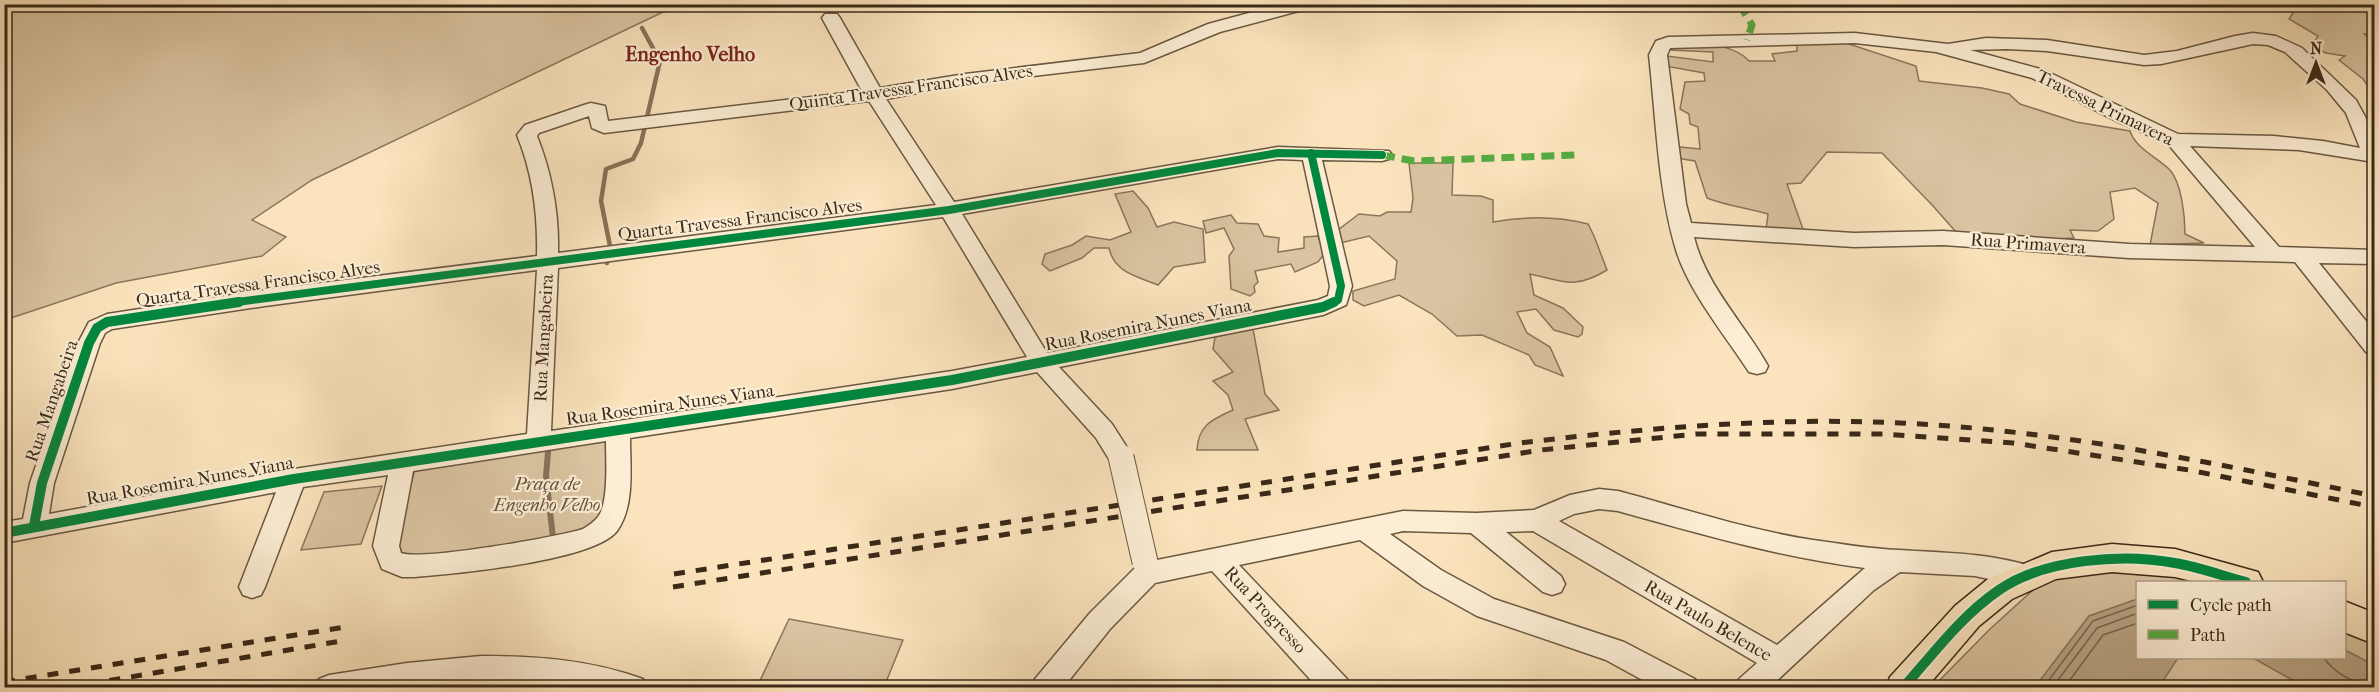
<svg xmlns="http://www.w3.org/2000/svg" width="2379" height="692" viewBox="0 0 2379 692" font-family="'IM FELL French Canon',serif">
<rect width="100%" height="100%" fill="#fbe4bd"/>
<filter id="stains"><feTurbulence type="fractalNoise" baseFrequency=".00333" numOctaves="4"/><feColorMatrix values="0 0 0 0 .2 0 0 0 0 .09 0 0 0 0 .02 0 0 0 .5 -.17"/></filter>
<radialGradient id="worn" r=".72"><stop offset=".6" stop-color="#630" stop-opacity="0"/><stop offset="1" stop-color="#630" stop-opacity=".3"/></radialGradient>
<g fill="#dac4a1" stroke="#8a765c" stroke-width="1.5">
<path d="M5,4H730V5L663,12L312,180L252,220L286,237L262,256L116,283L5,320Z"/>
<path d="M2365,5L2374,7V34H2364L2374,42V95L2363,79L2339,60L2345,56L2326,53L2312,46L2318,36L2289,19L2298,5Z"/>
<path d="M1797,41H1840L1916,66L1919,81L1982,88L2009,94L2020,104L2076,122L2130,131C2136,149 2157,157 2170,170C2182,184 2185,217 2185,234L2204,243L2150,245L2158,203L2135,188L2110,192L2114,219L2098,231L2070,230L2074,238L2038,240L1956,232L1933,206L1882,153L1827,152L1801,183L1787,184L1804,232L1766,230L1768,214C1748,208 1727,206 1707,198L1695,161L1676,158L1669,146L1700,149L1698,127L1690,124L1689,114L1680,109L1685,82L1705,81L1704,73L1665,66L1667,56L1713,62V52L1669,50C1692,42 1732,42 1749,61H1775L1772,54L1797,51Z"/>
<path d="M1409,163H1453L1452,195L1481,196L1493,200V222C1526,216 1556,216 1588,224L1594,236L1607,270C1574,290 1564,281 1530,274L1534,295L1563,308L1583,327L1582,334L1578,337L1554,330L1536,309L1517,312L1527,333L1550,347L1563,376L1535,365L1529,355L1482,335L1457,336L1432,314L1399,295L1364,306L1353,300V291L1395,279L1397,261L1369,236L1336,244L1338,230L1359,214L1380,216L1387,212H1411L1413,198Z"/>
<path d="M1133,191L1148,208L1157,227L1174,222L1203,229L1205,262L1174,267L1158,285C1136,276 1114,272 1109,248H1094L1082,258L1050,271L1042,264L1045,254L1072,245L1086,236L1110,240L1131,232L1115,194Z"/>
<path d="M1231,215L1237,223L1258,224L1264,236L1279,238L1278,252L1304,248V237L1318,236L1324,254L1318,262L1295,272L1291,264L1255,271L1258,282L1254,286L1255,292L1250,296L1231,289L1229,256L1234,249L1224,228L1206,233L1203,221Z"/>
<path d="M1253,329L1265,394L1279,410L1245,419L1258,450H1197C1198,425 1213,419 1233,410L1228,395L1213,381L1233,372L1213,349L1215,337Z"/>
<path d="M613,438L605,520L595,532L400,561L393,551L415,469Z"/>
<path d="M382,486L361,544L301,550L324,492Z"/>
<path d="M2103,567L2179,572L2213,582H2138V658H2344L2345,624L2374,637V687L1932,688L1989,630L2046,578Z"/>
<path d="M789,619L903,640L884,687H757Z"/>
</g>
<g fill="#b9a485" stroke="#867359" stroke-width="1.5">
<path d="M2137,599L2138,658H2178L2159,687H2035L2089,616Z"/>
<path d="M2345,650L2374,665V687H2305L2253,658H2344Z"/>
</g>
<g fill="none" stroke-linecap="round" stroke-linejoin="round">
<g stroke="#79664e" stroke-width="1.5">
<path d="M2324,658C2335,674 2355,684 2374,686"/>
<path d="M2043,688L2093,621L2138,605"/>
<path d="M2052,688L2097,628L2138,613"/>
<path d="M2064,688L2103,635L2138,623"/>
</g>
<path stroke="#867359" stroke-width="4.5" d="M607,263L611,251L601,201L606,169L633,159L641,143L660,61L642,28"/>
<path stroke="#867359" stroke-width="6" d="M548,452L546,476L553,538"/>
<defs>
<g id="minor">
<path d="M1282,4H1312L1310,8L1220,32L1144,63L965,84L886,99L954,202L1278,147L1389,151L1392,155L1389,159L1382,161L1322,160L1352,286L1346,305L1323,315L1059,367L1112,424L1133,457L1130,464L1121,467L1112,464L1096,438L1037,372L952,389L630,438C630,467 635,506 617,531C594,561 454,574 414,577H402L382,569L373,546L388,475L303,487L265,587L261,595L252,598L243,595L239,587L276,492L4,543V522L23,519L30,483L78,343L89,322L107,314L265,290L537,256C538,214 533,174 517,135L525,125L584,105L591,103L605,106L608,121L862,91L822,18L825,14H837L840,18L880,88L965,74L1140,53L1208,24ZM869,101L936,205L558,253C559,212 552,174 537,136L539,133L589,116L592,128L604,133ZM1278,159L1303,160L1330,286L1328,296L1318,300L1047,353L962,214ZM943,217L1027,357L952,371L551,431L558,268ZM537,270L527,434L294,469L49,514L54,483L100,343L105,333L112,329L265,306ZM606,441C606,460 609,502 598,517C594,522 588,526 583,529C557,537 422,561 401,553L399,546L413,471Z"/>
<path d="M1855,33L1948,44L1986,38L2047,40L2144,55L2177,51L2235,36L2253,33L2276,36L2302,48L2356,100L2374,133V162L2299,150L2190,146L2279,247L2374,250V264L2319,263L2374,331V354L2366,352L2295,262L2129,258L1943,245L1854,247L1694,237C1706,286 1744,323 1768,366L1765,372L1757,374L1749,372C1725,335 1689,292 1676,250C1658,190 1656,118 1649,55L1656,41L1668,37ZM1855,43L1936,52L2032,78L2118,122L2168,144L2255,247L2129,244L1943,231L1854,233L1691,223L1686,204L1667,55L1670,48ZM2253,44L2268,45L2285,52L2327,90L2346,113L2360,148L2323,141L2274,136L2178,134L2044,70L1970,50L2006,49L2047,51L2144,65L2161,64Z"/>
<path d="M1599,489L1618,491C1682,508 1747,530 1813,540C1842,544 1871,549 1899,550C1947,553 1994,553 2039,569L2043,577L2039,585L2030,588L1975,576L1900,572L1874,590L1769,688H1735L1739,679L1757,663L1533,531L1506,532L1561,576L1565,584L1561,592L1552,595L1543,592L1471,533L1403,531L1390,534L1441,570L1494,599L1624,642L1695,679L1699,688H1657L1606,660L1477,616L1423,586L1360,540L1239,565L1347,679L1351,688H1318L1212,571L1155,583L1110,629L1063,688H1031L1035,679L1090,613L1138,565L1147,562L1403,511L1476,513L1534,510L1570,495ZM1599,509L1618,511C1700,534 1780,557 1865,568L1777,645L1559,521L1574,514Z"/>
<path d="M481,656C536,656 591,660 643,679L647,688H576L518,681H481L414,688H315L319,679L329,675L407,663Z"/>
</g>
<g id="major">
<path d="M2112,544L2175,549L2258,572L2263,582H2196L2175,577L2112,572L2056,579L2012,599L1979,626L1926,688H1886L1890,677L1955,606L1988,579L2052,552Z"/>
<path d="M2344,601L2374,613V644L2344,632Z"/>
</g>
</defs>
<use href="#minor" stroke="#6a5841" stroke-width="3"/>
<use href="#major" stroke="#392918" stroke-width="3"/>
<use href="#minor" fill="#fcedd4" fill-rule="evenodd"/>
<use href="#major" fill="#fbe4bd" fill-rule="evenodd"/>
<g stroke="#392918" stroke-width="5" stroke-dasharray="11 11" stroke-linecap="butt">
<path d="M674,574L1520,443C1646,428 1773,417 1900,423C2060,430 2218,464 2374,496"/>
<path d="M673,587L1541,450L1696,434H1883L2013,443L2189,470L2374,507"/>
<path d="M4,682L345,627"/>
<path d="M66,688L341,641"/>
</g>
<defs>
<path id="minor-bridge" d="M1121,457L1145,562"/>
</defs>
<use href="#minor-bridge" stroke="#6a5841" stroke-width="27" stroke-linecap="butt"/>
<use href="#minor-bridge" stroke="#fcedd4" stroke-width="25"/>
<g stroke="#55ab42" stroke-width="7" stroke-dasharray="13 7" stroke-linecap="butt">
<path d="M1739,4L1752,25L1747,40"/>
<path d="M1382,155L1414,161L1577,155"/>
</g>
<defs>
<g id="cycleway-far1">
<path d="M1311,153L1341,286L1338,300L1331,303"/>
<path d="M229,303L949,210L1278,153L1382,155"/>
</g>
<g id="cycleway">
<path d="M34,526L42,483L89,343L97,328L107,322L239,302"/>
<path d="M4,533L294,479L952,380L1323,307L1334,302"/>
<path d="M1903,688C1933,654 1961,616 1999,590C2044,559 2123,553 2175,563C2199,567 2223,576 2246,582"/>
</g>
</defs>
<use href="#cycleway-far1" stroke="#fcedd4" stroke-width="10"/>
<use href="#cycleway" stroke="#fcedd4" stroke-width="14"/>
<use href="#cycleway-far1" stroke="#00873e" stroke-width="8"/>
<use href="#cycleway" stroke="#00873e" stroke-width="10"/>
</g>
<g text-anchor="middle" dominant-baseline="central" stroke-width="4.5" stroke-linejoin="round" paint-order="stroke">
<g font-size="18" fill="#392918" stroke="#fcedd4">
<text transform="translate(911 88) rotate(-8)">Quinta Travessa Francisco Alves</text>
<text transform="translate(2105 108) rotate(26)">Travessa Primavera</text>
<text transform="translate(740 220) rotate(-7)">Quarta Travessa Francisco Alves</text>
<text transform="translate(2028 244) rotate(4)">Rua Primavera</text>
<text transform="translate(258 284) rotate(-8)">Quarta Travessa Francisco Alves</text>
<text transform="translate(1148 325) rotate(-11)">Rua Rosemira Nunes Viana</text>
<text transform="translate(544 338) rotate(-87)">Rua Mangabeira</text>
<text transform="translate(52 401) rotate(-71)">Rua Mangabeira</text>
<text transform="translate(670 405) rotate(-8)">Rua Rosemira Nunes Viana</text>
<text transform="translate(190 481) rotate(-10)">Rua Rosemira Nunes Viana</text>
<text transform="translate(1265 610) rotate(47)">Rua Progresso</text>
<text transform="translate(1708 621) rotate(30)">Rua Paulo Belence</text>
</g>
<g font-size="18" font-style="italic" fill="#61503a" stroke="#fcedd4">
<text x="547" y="484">Praça de<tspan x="547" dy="21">Engenho Velho</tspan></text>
</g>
<g font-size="20" font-weight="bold" fill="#7a1f14" stroke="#fcedd4">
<text x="690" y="54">Engenho Velho</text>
</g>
</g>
<rect width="2379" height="692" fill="none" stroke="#fbe4bd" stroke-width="24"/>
<rect x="6" y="6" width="2367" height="680" fill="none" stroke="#392918" stroke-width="3"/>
<rect x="12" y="12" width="2355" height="668" fill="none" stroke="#392918" stroke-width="1.5"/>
<rect x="2136" y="581" width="210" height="78" fill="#fcedd4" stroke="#ae9f89" stroke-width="1.5"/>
<rect x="2148" y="600" width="30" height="9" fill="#00873e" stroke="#ae9f89" stroke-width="1.5"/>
<text x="2190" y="611" font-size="18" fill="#392918">Cycle path</text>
<rect x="2148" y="630" width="30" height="9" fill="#55ab42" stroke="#ae9f89" stroke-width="1.5"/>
<text x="2190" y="641" font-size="18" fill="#392918">Path</text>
<g transform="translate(2316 63)" stroke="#fcedd4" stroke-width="4.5" paint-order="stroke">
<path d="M0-4.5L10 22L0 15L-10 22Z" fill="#392918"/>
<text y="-9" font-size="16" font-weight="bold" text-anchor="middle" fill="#392918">N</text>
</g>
<rect width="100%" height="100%" filter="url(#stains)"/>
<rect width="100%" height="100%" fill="url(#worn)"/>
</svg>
